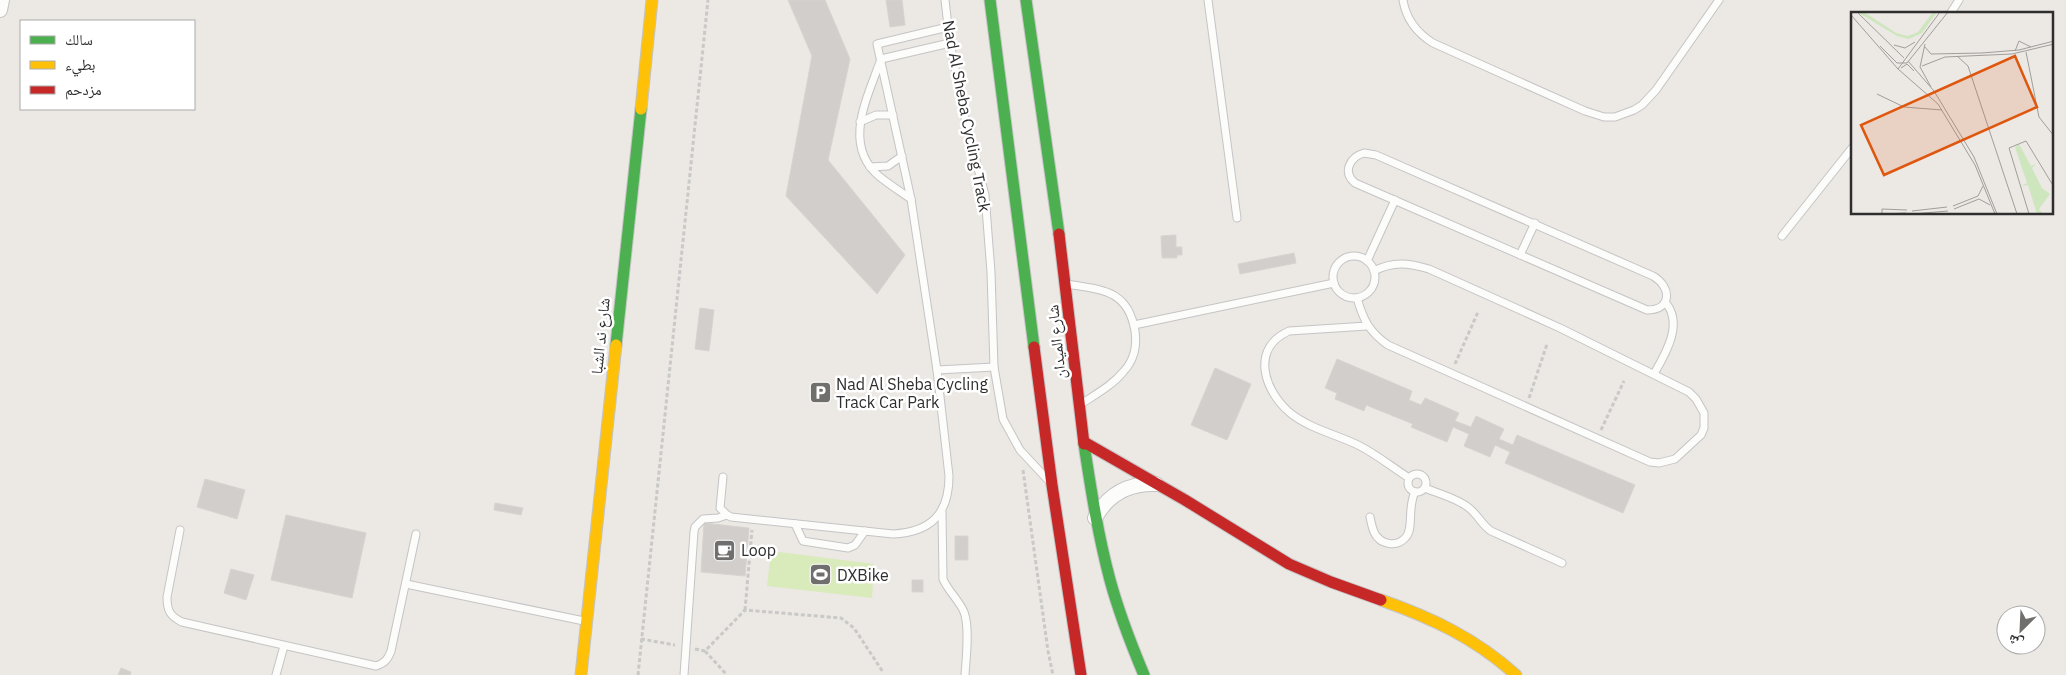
<svg xmlns="http://www.w3.org/2000/svg" width="2066" height="675" viewBox="0 0 2066 675" font-family="'IBM Plex Sans','Noto Naskh Arabic',sans-serif">
<rect width="100%" height="100%" fill="#ece8e4"/>
<path fill="#d9eabb" d="M771,551L874,564L872,598L767,586Z"/>
<g fill="#d1cecb" stroke="#d7d4d0">
<path d="M788,0H825L850,59L828,160L905,255L877,294L786,196L812,56Z"/>
<path d="M886,0H902L905,25L890,27Z"/>
<path d="M1176,235V247H1182V255H1177V258H1162L1161,236Z"/>
<path d="M1294,253L1296,263L1240,274L1238,264Z"/>
<path d="M700,308L714,310L709,351L695,349Z"/>
<path d="M1337,359L1412,391L1409,400L1421,405L1425,398L1459,413L1455,421L1471,427L1476,416L1504,429L1499,439L1513,445L1517,435L1635,485L1623,513L1505,463L1510,452L1495,445L1490,457L1464,446L1469,434L1453,427L1447,442L1411,427L1413,424L1366,405L1364,411L1335,399L1337,393L1325,388Z"/>
<path d="M1215,368L1251,384L1227,440L1191,425Z"/>
<path d="M205,479L245,490L237,519L197,507Z"/>
<path d="M495,503L523,508L521,515L494,510Z"/>
<path d="M286,515L366,533L352,598L271,580Z"/>
<path d="M704,523L749,528L745,576L701,572Z"/>
<rect x="955" y="536" width="13" height="24"/>
<path d="M231,569L254,575L246,600L224,593Z"/>
<rect x="912" y="580" width="11" height="12"/>
<path d="M121,668L131,672L130,675H118Z"/>
</g>
<g fill="none" stroke-linecap="round" stroke-linejoin="round">
<defs>
<g id="lane">
<path d="M945,0L950,43L966,123L985,195L991,272L994,367L1003,419L1020,450L1047,479"/>
<path d="M1208,0L1237,218"/>
<path d="M1403,0C1406,19 1417,33 1433,43L1585,111L1604,117H1615L1634,110L1642,105L1656,90L1719,0"/>
<path d="M1950,14L1959,0"/>
<path d="M860,122L876,115H893"/>
<path d="M1364,153L1376,155L1653,276C1672,287 1672,310 1647,310L1355,183C1342,172 1350,157 1364,153Z"/>
<path d="M870,167L888,166L902,156"/>
<path d="M911,199C901,192 890,185 880,177C841,145 868,97 881,59L950,43"/>
<path d="M1782,236L1852,148"/>
<path d="M1520,255L1535,223"/>
<circle cx="1354" cy="277" r="21"/>
<path d="M1367,261L1395,200"/>
<path d="M1067,284C1103,290 1128,290 1135,331C1137,345 1134,360 1124,371C1113,385 1096,394 1081,404"/>
<path d="M1357,298C1363,319 1369,332 1388,345L1650,462L1659,463L1675,459L1701,435L1704,428V413L1696,399L1689,392L1560,328L1429,269C1409,263 1393,261 1374,271"/>
<path d="M1134,325L1334,283"/>
<path d="M1367,326L1289,331C1251,348 1263,389 1289,412C1308,428 1335,434 1358,445C1376,454 1392,467 1409,478"/>
<path d="M937,370L994,367"/>
<path d="M1654,374C1666,353 1684,323 1665,302"/>
<circle cx="1417" cy="483" r="9"/>
<path d="M723,477L720,508L727,515L731,517L893,534C931,532 949,514 949,476L937,370L911,199L877,44L948,27"/>
<path d="M1425,488C1439,494 1457,498 1469,508C1478,515 1482,525 1491,531L1562,563"/>
<path d="M942,512L943,579C948,591 959,600 964,612C970,627 966,659 965,675"/>
<path d="M1370,517C1371,522 1372,527 1374,532C1380,545 1397,548 1406,537C1414,528 1407,508 1415,492"/>
<path d="M795,524L803,541L848,548L855,545L865,531"/>
<path d="M180,530L167,597C167,611 170,616 182,622L376,666C385,663 388,659 391,651L416,534"/>
<path d="M406,584L584,621"/>
<path d="M276,675L284,646"/>
<path d="M684,675L694,532L695,527L703,519L718,518L727,515"/>
</g>
<g id="street">
<path d="M0,10L2,0"/>
<path d="M1095,518C1108,494 1129,483 1156,484"/>
</g>
<g id="fast">
<path d="M990,0L1034,347"/>
<path d="M1026,0L1059,234"/>
<path d="M616,345L641,109"/>
<path d="M1084,444C1091,490 1098,535 1110,580C1119,613 1131,644 1144,675"/>
</g>
<g id="slow">
<path d="M641,109L652,0"/>
<path d="M1381,600C1432,618 1475,638 1516,675"/>
<path d="M581,675L616,345"/>
</g>
<g id="jam">
<path d="M1059,234L1084,444"/>
<path d="M1034,347L1052,485L1081,675"/>
<path d="M1084,442L1185,500L1289,564L1331,582L1381,600"/>
</g>
</defs>
<use href="#lane" stroke="#c5c4c5" stroke-width="9"/>
<use href="#street" stroke="#c5c4c5" stroke-width="16"/>
<use href="#fast" stroke="#c5c4c5" stroke-width="13"/>
<use href="#slow" stroke="#c5c4c5" stroke-width="13"/>
<use href="#jam" stroke="#c5c4c5" stroke-width="13"/>
<g stroke="#c9c9c8" stroke-width="3" stroke-dasharray="4 2.5" stroke-linecap="butt">
<path d="M1455,364L1478,312"/>
<path d="M1529,398L1547,344"/>
<path d="M1601,430L1624,381"/>
<path d="M1023,470L1048,651L1053,675"/>
<path d="M745,610L752,530"/>
<path d="M641,639L675,645"/>
<path d="M695,649L705,651L745,610L841,618L854,628L883,672"/>
<path d="M705,651L727,675"/>
<path d="M638,675L708,0"/>
</g>
<use href="#lane" stroke="#fcfcfb" stroke-width="7"/>
<use href="#street" stroke="#fcfcfb" stroke-width="14"/>
<use href="#fast" stroke="#4caf50" stroke-width="11"/>
<use href="#slow" stroke="#ffc107" stroke-width="11"/>
<use href="#jam" stroke="#c62828" stroke-width="11"/>
</g>
<defs>
<symbol id="parking-square" viewBox="-11 -11 22 22"><rect x="-9" y="-9" width="18" height="18" rx="4" fill="#706f6e" stroke="#fff"/><path d="M-3.5-5.5H1a3.5 3.5 0 0 1 0 7H-1V5.5H-3.5ZM-1-3.4V-.6H.8a1.4 1.4 0 0 0 0-2.8Z" fill="#fff"/></symbol>
<symbol id="cafe-square" viewBox="-11 -11 22 22"><rect x="-9" y="-9" width="18" height="18" rx="4" fill="#706f6e" stroke="#fff"/><path d="M-5.5-4.5H6V0H3Q3 3.5 0 3.5H-2.5Q-5.5 3.5-5.5 0ZM3-3.2v2h1.7v-2ZM-6 4.5H4V6H-6Z" fill="#fff"/></symbol>
<symbol id="stadium-square" viewBox="-11 -11 22 22"><rect x="-9" y="-9" width="18" height="18" rx="4" fill="#706f6e" stroke="#fff"/><path d="M0-5a6.5 5 0 1 0 0 10a6.5 5 0 1 0 0-10ZM-3.5-1.8h7v3.6h-7Z" fill="#fff"/></symbol>
</defs>
<g fill-rule="evenodd">
<use href="#parking-square" x="808" y="380" width="25" height="25"/>
<use href="#cafe-square" x="712" y="538" width="25" height="25"/>
<use href="#stadium-square" x="808" y="562" width="25" height="25"/>
</g>
<g text-anchor="middle" dominant-baseline="central" stroke-width="5" stroke-linejoin="round" paint-order="stroke">
<g font-size="16" fill="#2e2e2e" stroke="#fff">
<text transform="translate(967 116) rotate(79)">Nad Al Sheba Cycling Track</text>
<text transform="translate(600 336) rotate(-84)">شارع ند الشبا</text>
<text transform="translate(1056 342) rotate(-96)">شارع الميدان</text>
</g>
<g font-size="16" fill="#2e2e2e" stroke="#fff" text-anchor="start">
<text x="836" y="384">Nad Al Sheba Cycling<tspan x="836" dy="18">Track Car Park</tspan></text>
<text x="741" y="550">Loop</text>
<text x="837" y="575">DXBike</text>
</g>
</g>
<g transform="translate(1851 12)">
<rect width="202" height="202" fill="#ece8e4"/>
<path d="M168,132L180,154L185,152L181,156L191,176L199,182L188,197L192,202H186L177,173L170,174L176,171L164,135Z" fill="#cee6be"/>
<path d="M13,0L45,21L57,24L67,20L82,0H86L71,21L58,27L46,24L8,1Z" fill="#cee6be"/>
<path fill="none" stroke="#a09e9b" stroke-width="1" d="M6,0L53,46M0,3L47,57L89,0M74,32L69,55L80,75M43,33L54,36L64,30M29,34L46,51H56L97,0M74,35L80,42L131,41L168,38L203,29M164,39L168,29L180,35M175,40L188,105L203,124M106,44L117,54L166,202M57,49L83,79L123,145L146,202M71,54L94,45L161,42L203,32M50,56L56,52L63,59M47,57L87,92L124,153L144,202M26,82L53,95L91,98M102,194L127,184L132,174M103,197L128,187L139,193M61,199L96,195M31,202V197L56,198M32,202L55,201M61,202L97,199M178,202L158,136L175,129L203,175"/>
<path fill="#df570e" fill-opacity="0.15" stroke="#df570e" stroke-width="2.5" d="M164,44L186,95L33,163L10,113Z"/>
<rect width="202" height="202" fill="none" stroke="#2e2e2e" stroke-width="2.5"/>
</g>
<rect x="20" y="20" width="175" height="90" fill="#ffffff" stroke="#ababab"/>
<rect x="30" y="36" width="25" height="8" fill="#4caf50" stroke="#ababab"/>
<text x="65" y="45" font-size="15" fill="#2e2e2e">سالك</text>
<rect x="30" y="61" width="25" height="8" fill="#ffc107" stroke="#ababab"/>
<text x="65" y="70" font-size="15" fill="#2e2e2e">بطيء</text>
<rect x="30" y="86" width="25" height="8" fill="#c62828" stroke="#ababab"/>
<text x="65" y="95" font-size="15" fill="#2e2e2e">مزدحم</text>
<g transform="translate(2021 630) rotate(204)"><circle r="24" fill="#ffffff" stroke="#ababab"/>
<path d="M0-4L9 19L0 12L-9 19Z" fill="#706f6e"/>
<text y="-8" font-size="14" font-weight="bold" text-anchor="middle" fill="#2e2e2e">ش</text>
</g>
</svg>
